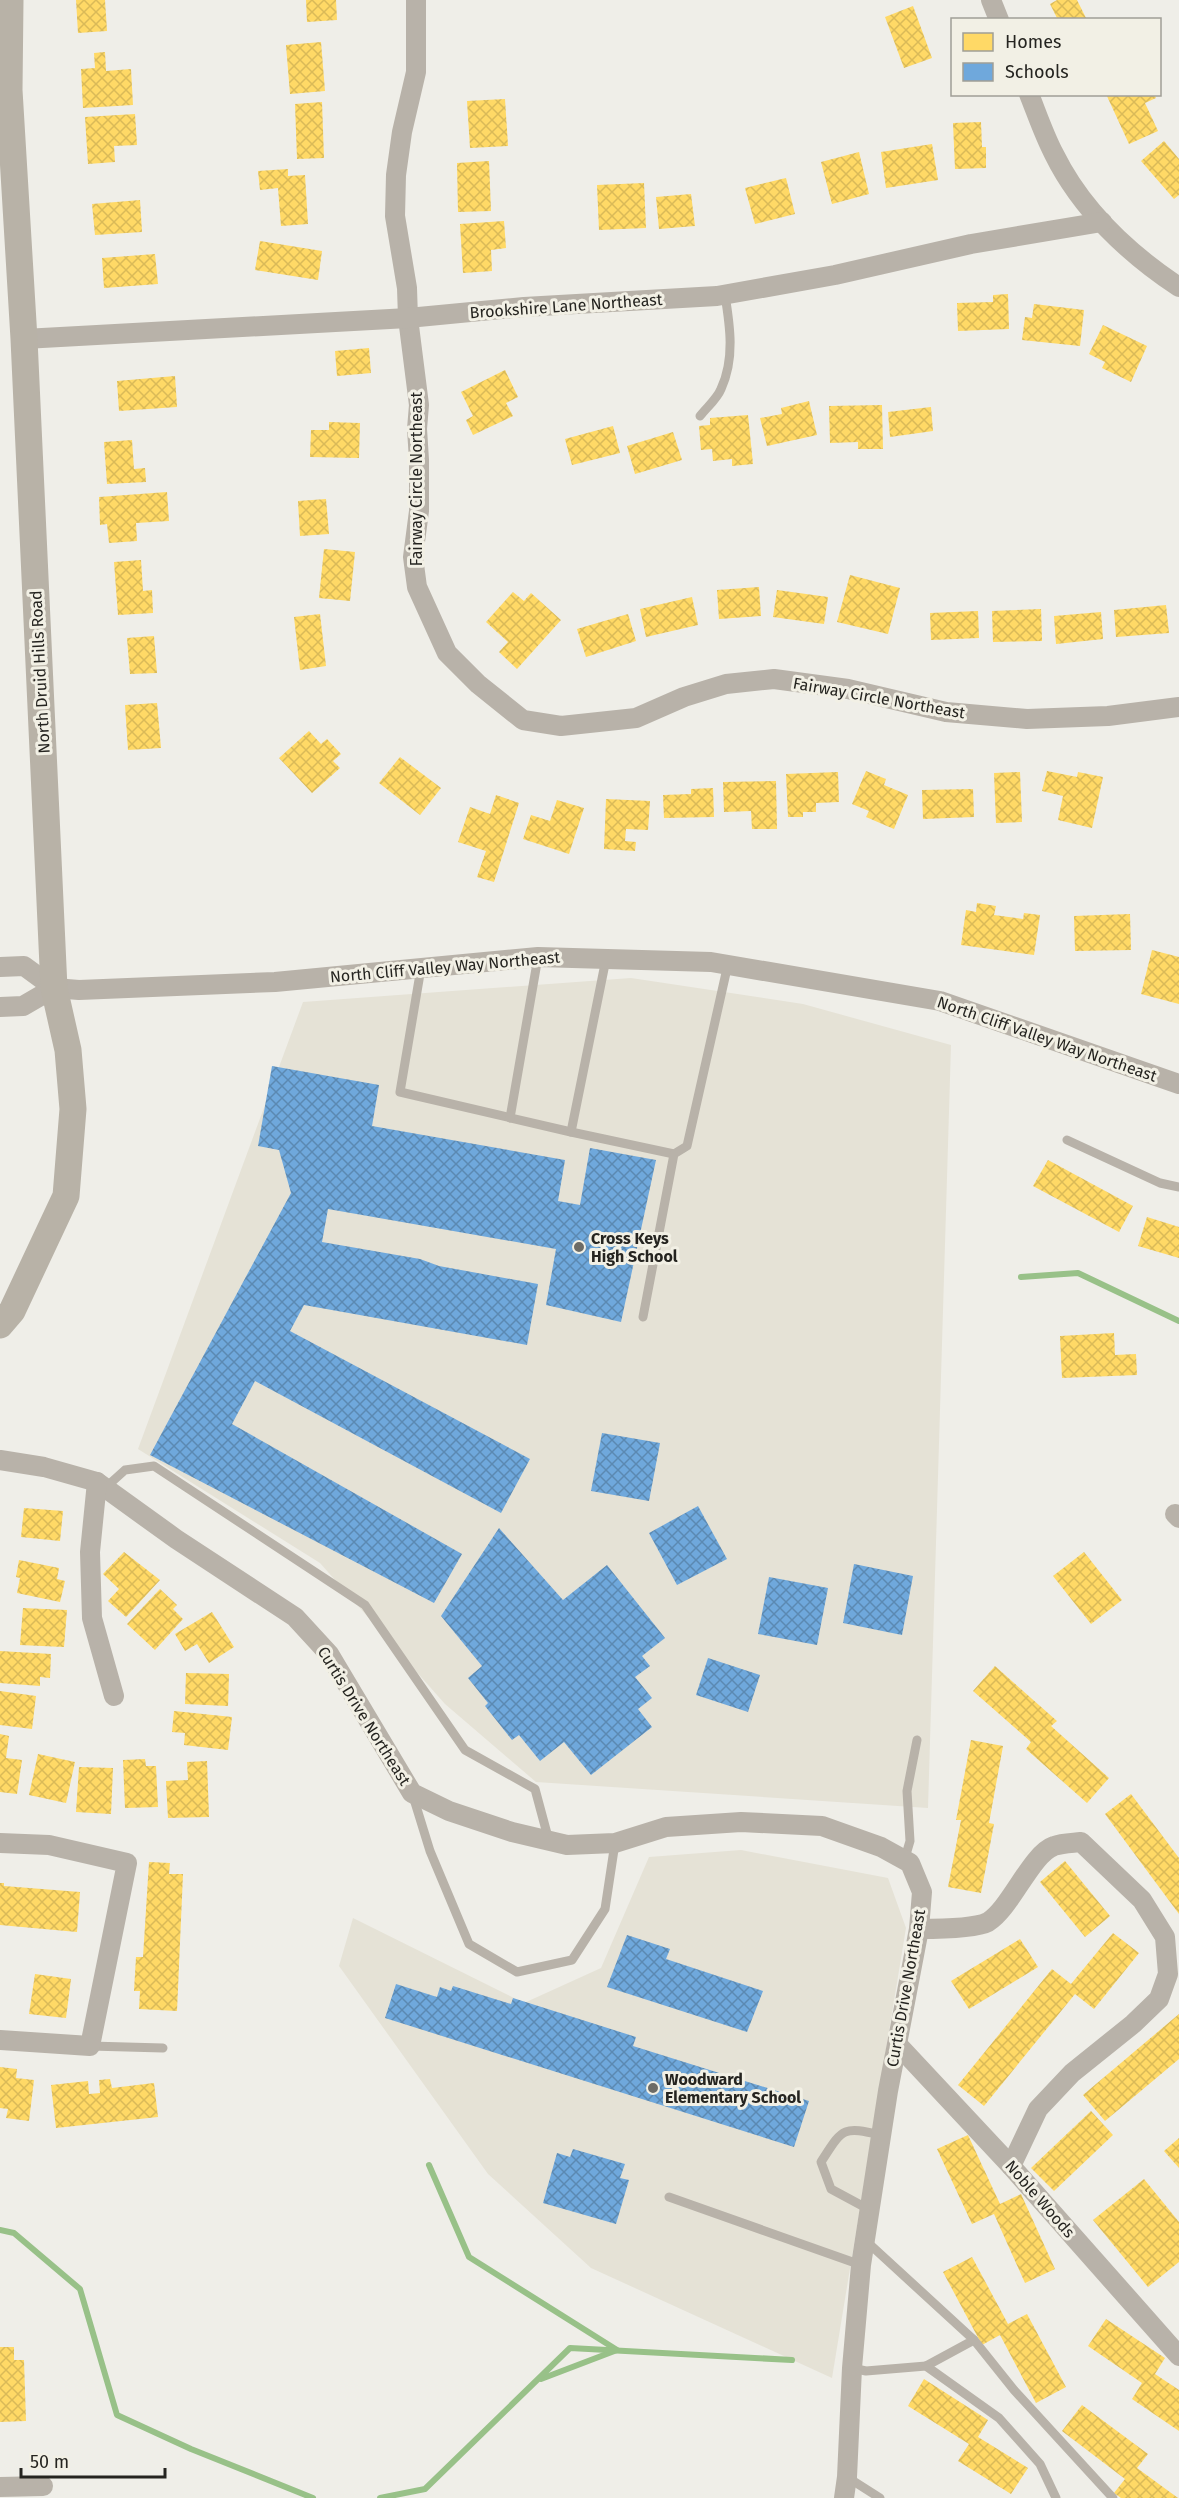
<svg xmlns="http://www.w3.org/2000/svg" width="1179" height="2498" viewBox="0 0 1179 2498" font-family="'Fira Sans',sans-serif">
<defs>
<pattern id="homes-cross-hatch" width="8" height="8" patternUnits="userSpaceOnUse" patternTransform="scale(1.5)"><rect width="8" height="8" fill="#ffd966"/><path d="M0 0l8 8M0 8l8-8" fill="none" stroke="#daba58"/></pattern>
<pattern id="schools-cross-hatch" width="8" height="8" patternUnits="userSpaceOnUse" patternTransform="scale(1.5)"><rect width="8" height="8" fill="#6fa8dc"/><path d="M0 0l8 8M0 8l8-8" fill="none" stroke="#5b89b2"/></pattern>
</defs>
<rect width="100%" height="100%" fill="#efeee8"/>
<g fill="#e5e2d6">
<path d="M631,978L803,1004L951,1045L928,1808L536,1782L445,1704L320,1563L138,1449L303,1002Z"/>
<path d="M741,1850L888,1878L906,1928L832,2378L591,2268L488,2174L339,1966L353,1918L524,2003L601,1968L649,1857Z"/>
</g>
<g fill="url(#homes-cross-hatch)">
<path d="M76,0H105L107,31L78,33Z"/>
<path d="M306,0H336L337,20L307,22Z"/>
<path d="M1057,0H1077L1087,20H1058L1050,4Z"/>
<path d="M913,6L932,58L904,68L885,17Z"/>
<path d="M321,42L325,91L290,94L286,45Z"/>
<path d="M105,52L106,71L131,69L133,105L83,108L81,69L95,68L94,53Z"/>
<path d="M1106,94H1154L1156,98L1145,103L1158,131L1129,144Z"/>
<path d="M505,99L508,146L470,148L467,101Z"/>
<path d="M322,102L324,158L297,159L295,104Z"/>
<path d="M135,114L137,145L114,146L115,162L88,164L85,117Z"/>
<path d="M981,122L982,147H986V168L955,169L953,123Z"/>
<path d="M1164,141L1179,159V195L1174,199L1141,161Z"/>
<path d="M932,144L938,180L886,188L881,152Z"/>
<path d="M859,152L869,194L832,204L821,162Z"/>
<path d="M489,161L491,211L458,212L457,163Z"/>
<path d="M288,169V176L305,175L308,224L281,226L278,188L260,190L258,171Z"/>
<path d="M786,178L795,214L755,224L745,188Z"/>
<path d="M644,183L646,228L599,230L597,185Z"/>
<path d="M691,194L695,226L659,229L656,197Z"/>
<path d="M140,200L142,232L95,235L92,204Z"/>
<path d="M504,221L506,248L491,250L492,271L463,273L460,224Z"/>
<path d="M260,241L322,251L318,280L255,270Z"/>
<path d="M155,254L158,284L104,288L102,258Z"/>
<path d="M1008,294L1009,329L958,331L957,303L993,302V295Z"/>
<path d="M1034,304L1084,310L1080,346L1022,340L1025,317L1032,318Z"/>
<path d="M1103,325L1147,346L1131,382L1102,368L1105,362L1089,354Z"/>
<path d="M369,348L371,373L337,376L335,351Z"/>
<path d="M505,370L518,397L506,403L513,416L473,435L466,420L473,416L461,392Z"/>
<path d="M175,376L177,407L119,411L117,381Z"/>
<path d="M809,401L817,435L767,446L760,418L782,414L781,408Z"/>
<path d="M882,405L883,449H858V442L830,443L829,406Z"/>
<path d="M931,407L933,431L890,437L888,412Z"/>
<path d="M748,415L753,464L732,466V459L713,461L712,449L701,450L699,426L710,425V418Z"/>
<path d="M329,422L360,423L359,458L310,457L311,430H329Z"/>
<path d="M613,426L620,453L572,465L565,439Z"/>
<path d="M673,432L682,460L635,474L627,446Z"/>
<path d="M132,440L134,469L145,468L146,482L107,484L104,442Z"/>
<path d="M167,492L169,521L136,523L137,541L109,543L107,524L100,525L99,497Z"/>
<path d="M326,499L329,534L300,536L298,501Z"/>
<path d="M324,549L355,552L350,601L319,598Z"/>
<path d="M141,560L143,591L152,590L153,613L118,615L114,562Z"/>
<path d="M850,575L900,588L888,634L837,622Z"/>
<path d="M759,587L761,616L719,619L717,590Z"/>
<path d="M777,590L828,597L824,624L773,617Z"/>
<path d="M513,592L524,601L531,593L561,620L517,669L499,652L508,642L486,622Z"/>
<path d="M692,597L698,625L646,637L640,609Z"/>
<path d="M1166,605L1169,633L1116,637L1114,610Z"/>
<path d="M1041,609L1042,641L993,642L992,611Z"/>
<path d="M978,611L979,638L931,640L930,613Z"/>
<path d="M1101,612L1103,639L1056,644L1054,616Z"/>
<path d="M320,614L326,666L300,670L294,617Z"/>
<path d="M628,614L636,641L586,657L577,629Z"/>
<path d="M154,636L157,673L130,674L127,638Z"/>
<path d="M157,703L161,748L128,750L125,705Z"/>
<path d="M309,731L321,744L327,739L341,754L333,761L340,768L312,793L279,758Z"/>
<path d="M400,757L441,788L420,815L379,783Z"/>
<path d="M866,771L886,779L884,785L908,795L894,829L866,817L869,811L852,804Z"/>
<path d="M1047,771L1077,777L1078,772L1103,777L1092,828L1058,820L1063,796L1042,791Z"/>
<path d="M838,772L839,802L816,803V812H803V817H788L786,774Z"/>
<path d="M1020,772L1022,822L996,823L994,773Z"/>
<path d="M776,781L777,829H752L751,811L724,812L723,782Z"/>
<path d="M713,788L714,817L664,818L663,795L691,794V789Z"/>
<path d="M973,789L974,817L923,819L922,790Z"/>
<path d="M496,795L519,803L494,882L477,877L486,851L458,842L470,807L490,814Z"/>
<path d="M606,799L650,801L648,830L626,829L625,841L636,842L635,851L604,849Z"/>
<path d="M557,800L584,808L569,854L523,839L531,815L550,821Z"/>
<path d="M977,903L996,906L994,915L1023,919L1024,913L1040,915L1034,955L961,945L966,910L976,912Z"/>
<path d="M1130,914L1131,950L1075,951L1074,916Z"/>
<path d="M1152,950L1179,957V1004L1141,994Z"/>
<path d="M1048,1160L1133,1206L1119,1232L1033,1186Z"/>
<path d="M1147,1217L1179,1227V1258L1138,1246Z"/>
<path d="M1114,1333L1115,1355L1136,1354L1137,1375L1062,1378L1060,1336Z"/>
<path d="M24,1508L63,1511L60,1541L21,1537Z"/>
<path d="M124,1552L160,1580L126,1617L108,1601L119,1589L103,1574Z"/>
<path d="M1084,1552L1122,1600L1091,1624L1053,1576Z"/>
<path d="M19,1560L59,1568L57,1579L65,1581L60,1602L17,1593L20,1578L16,1577Z"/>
<path d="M160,1589L177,1605L173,1609L183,1619L155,1650L127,1624Z"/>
<path d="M23,1608L67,1610L64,1647L20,1645Z"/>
<path d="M212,1612L234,1647L209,1663L197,1644L185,1651L175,1634Z"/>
<path d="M0,1651L51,1654L50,1678L40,1677V1686L0,1683Z"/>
<path d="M995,1666L1057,1721L1051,1726L1109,1778L1087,1803L1026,1749L1031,1742L973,1691Z"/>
<path d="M186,1673L229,1674L228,1706L185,1704Z"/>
<path d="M0,1691L36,1696L32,1729L0,1725Z"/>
<path d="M174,1711L232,1717L228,1750L184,1745L185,1733L172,1732Z"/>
<path d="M0,1734L9,1736L6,1758L22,1760L17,1794L0,1792Z"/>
<path d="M971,1740L1003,1746L989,1823L994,1824L981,1893L948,1887L961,1820H956Z"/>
<path d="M38,1754L75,1762L66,1803L29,1795Z"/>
<path d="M145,1759L146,1766H156L158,1807L125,1808L123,1760Z"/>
<path d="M207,1761L209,1817L168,1818L166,1781L188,1780L187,1762Z"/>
<path d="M79,1767L113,1768L111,1814L76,1812Z"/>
<path d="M1131,1794L1179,1858V1914L1105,1814Z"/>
<path d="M1065,1861L1110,1916L1085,1937L1040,1882Z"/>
<path d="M149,1862L170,1863L169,1874H183L177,2011L139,2009L140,1991H134L136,1957H143Z"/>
<path d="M0,1883H4V1886L80,1892L77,1932L0,1925Z"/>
<path d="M1113,1933L1139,1953L1094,2009L1075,1994L984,2106L958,2085L1052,1969L1071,1984Z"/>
<path d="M1020,1939L1038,1967L969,2009L951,1981Z"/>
<path d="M35,1974L71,1979L66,2018L29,2014Z"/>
<path d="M1179,2014V2059L1105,2121L1083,2095Z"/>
<path d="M0,2067L17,2069L16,2078L34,2080L29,2121L6,2118L8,2109L0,2108Z"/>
<path d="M110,2079L112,2088L154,2083L158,2117L56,2128L51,2085L88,2081L89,2094L100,2093L99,2080Z"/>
<path d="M1091,2111L1113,2135L1054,2191L1031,2168Z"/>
<path d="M968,2135L1000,2204L1021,2194L1055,2269L1025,2283L994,2214L972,2224L937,2149Z"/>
<path d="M1179,2138V2168L1164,2151Z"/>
<path d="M1144,2179L1179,2222V2262L1148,2287L1093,2220Z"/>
<path d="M972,2257L1008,2324L1027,2314L1066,2387L1036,2403L1000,2335L982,2345L943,2272Z"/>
<path d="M1106,2319L1165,2358L1155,2374L1179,2390V2431L1132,2399L1142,2383L1088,2346Z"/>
<path d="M0,2347H14V2360H24L26,2421L0,2422Z"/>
<path d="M924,2379L988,2420L978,2437L1028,2468L1011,2494L958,2461L969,2444L908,2406Z"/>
<path d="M1082,2405L1148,2454L1137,2468L1178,2498H1121L1114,2493L1125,2479L1062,2431Z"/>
</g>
<g fill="url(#schools-cross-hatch)">
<path d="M272,1066L379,1085L372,1126L565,1160L558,1201L580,1205L590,1148L656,1160L621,1322L546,1305L556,1249L328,1209L322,1242L420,1259L439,1266L538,1284L527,1345L304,1305L290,1331L530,1459L501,1513L255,1381L232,1424L462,1554L434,1603L150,1455L291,1193L279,1150L258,1146Z"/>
<path d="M602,1433L660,1443L649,1501L591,1491Z"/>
<path d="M698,1506L727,1559L677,1585L649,1533Z"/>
<path d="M499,1528L563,1600L607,1565L665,1638L642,1656L650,1666L635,1677L652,1698L638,1709L652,1727L591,1775L564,1742L540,1761L519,1735L512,1740L485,1706L488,1703L468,1678L482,1666L441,1616Z"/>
<path d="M854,1564L913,1576L902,1635L843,1623Z"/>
<path d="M769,1577L828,1588L817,1645L758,1634Z"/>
<path d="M708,1658L760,1675L748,1712L696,1695Z"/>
<path d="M627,1935L670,1949L666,1959L763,1991L747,2032L607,1987Z"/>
<path d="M396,1984L437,1997L440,1987L451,1991L453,1986L511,2004L513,1998L636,2037L633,2046L809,2101L794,2147L385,2018Z"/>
<path d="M573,2149L625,2164L620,2178L629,2180L616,2224L543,2203L557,2153L570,2157Z"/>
</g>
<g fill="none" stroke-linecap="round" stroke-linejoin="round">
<g stroke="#98c188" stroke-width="6">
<path d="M1021,1277L1078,1273L1179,1321"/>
<path d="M429,2165L469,2257L617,2350L541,2379"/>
<path d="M0,2230L14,2233L80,2289L117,2415L191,2449L313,2498"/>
<path d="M380,2498L425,2489L570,2348L792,2360"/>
</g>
<g stroke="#b8b2a9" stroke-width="9">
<path d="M700,416C707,407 717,399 721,389C735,359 730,326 725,295"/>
<path d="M421,968L400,1092L571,1132L606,959"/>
<path d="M510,1118L538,957"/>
<path d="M571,1132L674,1154"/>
<path d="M1067,1140L1160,1183L1179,1187"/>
<path d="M643,1317L674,1154L687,1146L728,964"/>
<path d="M105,1488L125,1470L154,1466L365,1605L465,1750L535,1789L549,1841"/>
<path d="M413,1796L430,1851L469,1944L517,1972L572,1960L605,1909L615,1843"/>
<path d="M905,1858L910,1841L907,1791L917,1740"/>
<path d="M90,2046L163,2048"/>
<path d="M669,2197L861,2265"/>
<path d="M870,2210L831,2189L821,2162C843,2128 842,2126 881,2135"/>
<path d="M865,2240L974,2340L926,2366"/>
<path d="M974,2340L1014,2390L1113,2498"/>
<path d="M852,2368L866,2371L926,2366L999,2418L1040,2464L1056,2498"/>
<path d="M847,2477L880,2498"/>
</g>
<g stroke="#b8b2a9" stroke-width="20">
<path d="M416,0V72L402,132L396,175L395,216L407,288L408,318L419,405L417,429L419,460V511L413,557L417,587L447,653L478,684L523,720L561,726L636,718L684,697L726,684L774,679L848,689L946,712L1027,719L1108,716L1179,707"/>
<path d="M991,0L999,20"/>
<path d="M1029,94C1037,114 1044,135 1054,154C1081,209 1129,254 1179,287"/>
<path d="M24,339L408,318L524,307L717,296L835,275L971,244L1102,222"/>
<path d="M0,967L24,966L54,988"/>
<path d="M54,988L79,990L275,982L538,957L711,962L940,1001L1179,1084"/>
<path d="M0,1007L23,1006L54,988"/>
<path d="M0,1460L44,1467L97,1482L176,1539L295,1617L329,1654L412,1793L449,1811L512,1832L567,1845L615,1843L666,1827L741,1822L822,1826L881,1847L910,1863L922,1892L919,1929L888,2091L861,2265L852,2368L847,2477L844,2498"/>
<path d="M97,1482L90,1552L92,1618L114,1696"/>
<path d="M1175,1514L1179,1518"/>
<path d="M0,1843L49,1845L127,1863L90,2046L0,2040"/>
<path d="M919,1929C936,1929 974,1929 988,1922C1011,1908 1031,1854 1054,1846C1062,1843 1073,1843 1081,1842L1142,1900L1165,1937L1168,1974L1159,1999L1133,2024L1072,2073L1038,2109L1011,2166"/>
<path d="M898,2045L1011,2166L1179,2356"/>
<path d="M0,2487L43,2486"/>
</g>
<path stroke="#b8b2a7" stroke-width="27" d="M0,1325L12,1311L66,1196L73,1109L68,1050L54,988L24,339L9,90L10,0"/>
</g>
<g fill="#6c6b66" stroke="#f2f0e5" stroke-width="2">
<circle cx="579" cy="1247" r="6"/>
<circle cx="653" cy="2088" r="6"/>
</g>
<g text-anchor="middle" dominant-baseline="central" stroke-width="6" stroke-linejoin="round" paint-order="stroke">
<g font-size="16" fill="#252420" stroke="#f2f0e5">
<text transform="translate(566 306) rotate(-4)">Brookshire Lane Northeast</text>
<text transform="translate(416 479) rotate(-90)">Fairway Circle Northeast</text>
<text transform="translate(40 672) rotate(-93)">North Druid Hills Road</text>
<text transform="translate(879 698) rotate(10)">Fairway Circle Northeast</text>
<text transform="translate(445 967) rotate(-5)">North Cliff Valley Way Northeast</text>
<text transform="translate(1047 1039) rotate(19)">North Cliff Valley Way Northeast</text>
<text transform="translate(364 1716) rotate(58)">Curtis Drive Northeast</text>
<text transform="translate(906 1988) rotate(-80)">Curtis Drive Northeast</text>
<text transform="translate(1040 2199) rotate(49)">Noble Woods</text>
</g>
<g font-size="16" font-weight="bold" fill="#252420" stroke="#f2f0e5" text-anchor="start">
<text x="591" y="1238">Cross Keys<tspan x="591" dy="18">High School</tspan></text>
<text x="665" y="2079">Woodward<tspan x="665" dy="18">Elementary School</tspan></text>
</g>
</g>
<rect x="951" y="18" width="210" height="78" fill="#f2f0e5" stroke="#a09e96" stroke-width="1.5"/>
<rect x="963" y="33" width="30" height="18" fill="#ffd966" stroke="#a09e96" stroke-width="1.5"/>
<text x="1005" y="48" font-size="18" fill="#252420">Homes</text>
<rect x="963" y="63" width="30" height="18" fill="#6fa8dc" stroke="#a09e96" stroke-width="1.5"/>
<text x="1005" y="78" font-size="18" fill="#252420">Schools</text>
<path d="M21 2468v9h144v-9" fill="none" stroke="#252420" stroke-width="3"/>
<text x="30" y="2468" font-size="18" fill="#252420" stroke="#f2f0e5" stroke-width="4.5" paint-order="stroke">50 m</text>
</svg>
